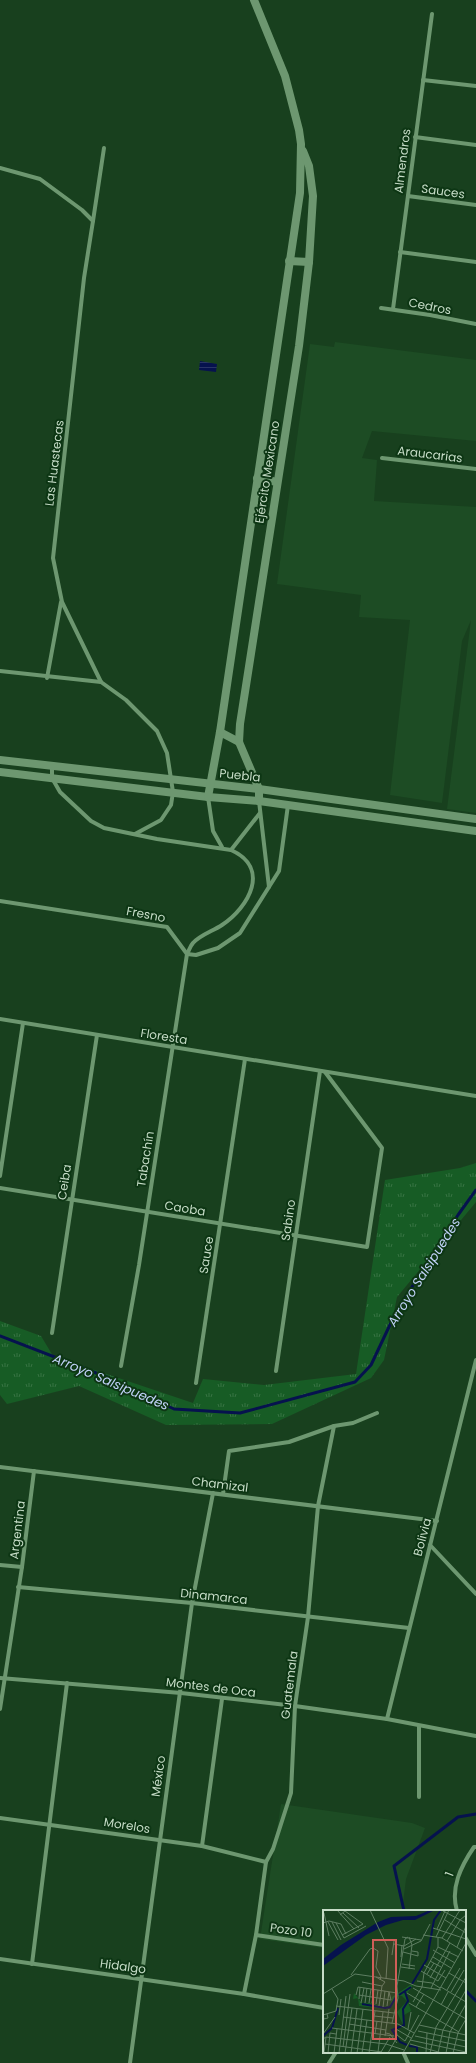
<svg xmlns="http://www.w3.org/2000/svg" width="476" height="2063" viewBox="0 0 476 2063" font-family="Poppins,sans-serif">
<defs>
<pattern id="grass-tufts" width="24" height="20" patternUnits="userSpaceOnUse"><rect width="24" height="20" fill="#175c25"/><path d="M3 7l-1-3M5 7V3M7 7l1-3M15 17l-1-3M17 17v-4M19 17l1-3" fill="none" stroke="#377343"/></pattern>
<pattern id="water-rules" width="6" height="5" patternUnits="userSpaceOnUse"><rect width="6" height="5" fill="#06124e"/><path d="M0 2.5h6" fill="none" stroke="#293466"/></pattern>
</defs>
<rect width="100%" height="100%" fill="#18401e"/>
<g fill="#1d4c24">
<path d="M335,342L476,360V441L372,431L362,458L377,460L374,501L476,507V813L447,809L471,620L462,641L442,803L390,795L410,620L359,617L361,595L277,584L310,344L334,347Z"/>
<path d="M281,1804L412,1823L425,1828L406,1879L402,1911H324V1948L260,1939Z"/>
</g>
<path fill="url(#grass-tufts)" d="M476,1163V1202L397,1297L384,1360L371,1378L272,1424L166,1425L79,1386L7,1404L0,1395V1321L41,1336L53,1356L193,1403L203,1379L264,1385L356,1374L385,1180L460,1168Z"/>
<path fill="url(#water-rules)" d="M200,361L217,364L216,372L199,370Z"/>
<g fill="none" stroke-linecap="round" stroke-linejoin="round">
<g stroke="#06124e" stroke-width="3">
<path d="M0,1336L109,1378L174,1409L240,1413L355,1382L371,1365L396,1312L458,1215L476,1190"/>
<path d="M404,1911L394,1866L458,1817L476,1814"/>
<path d="M465,1990L476,2001"/>
</g>
<g stroke="#6d9770" stroke-width="4">
<path d="M423,80L476,86"/>
<path d="M415,137L476,145"/>
<path d="M0,168L40,179L82,210L93,221L84,278L53,558L62,602L101,682L126,700L157,731L167,753L173,792L171,805L161,820L135,834"/>
<path d="M408,196L476,205"/>
<path d="M93,221L104,148"/>
<path d="M400,252L476,262"/>
<path d="M381,308L430,315L476,324"/>
<path d="M393,309L432,14"/>
<path d="M382,458L476,469"/>
<path d="M0,671L101,682"/>
<path d="M47,678L61,602"/>
<path d="M52,766V778L60,792L91,821L104,828L157,839L231,850C271,868 249,907 222,925C213,931 200,935 193,943C190,946 189,951 187,954L139,1265L121,1366"/>
<path d="M208,797L213,831L222,847"/>
<path d="M259,801L269,887"/>
<path d="M231,850L260,813"/>
<path d="M0,901L167,927L187,954L196,955L218,948L240,933L279,871L288,805"/>
<path d="M0,1019L476,1096"/>
<path d="M0,1176L23,1023"/>
<path d="M0,1188L367,1247L382,1148L325,1072"/>
<path d="M52,1333L97,1035"/>
<path d="M276,1371L320,1071"/>
<path d="M196,1383L245,1059"/>
<path d="M0,1467L437,1521"/>
<path d="M223,1494L229,1451L289,1442L334,1426L353,1423L377,1413"/>
<path d="M430,1545L476,1594"/>
<path d="M0,1565L22,1567"/>
<path d="M18,1587L192,1603L409,1628"/>
<path d="M0,1678L181,1693L295,1706L387,1719L476,1736"/>
<path d="M0,1709L22,1567L34,1471"/>
<path d="M387,1719L476,1360"/>
<path d="M419,1726V1797"/>
<path d="M0,1818L202,1846L266,1862"/>
<path d="M202,1846L222,1699"/>
<path d="M457,1911C450,1888 461,1866 474,1847H476"/>
<path d="M256,1935L324,1945"/>
<path d="M465,1937L476,1955"/>
<path d="M0,1959L244,1994L324,2008"/>
<path d="M32,1964L67,1683"/>
<path d="M244,1994L256,1935L266,1862L273,1849L291,1793L295,1706L308,1617L318,1506L334,1426"/>
<path d="M403,2052L408,2063"/>
<path d="M130,2063L192,1603L213,1493"/>
<path d="M329,2063L336,2052"/>
</g>
<g stroke="#6d9770" stroke-width="8">
<path d="M289,261L309,262"/>
<path d="M257,478L277,482"/>
<path d="M220,732L239,742"/>
<path d="M0,760L259,789L476,819"/>
<path d="M0,772L208,797L259,801L476,831"/>
<path d="M208,797L220,732L300,193L301,144L299,130L285,76L254,0"/>
<path d="M259,801V789L239,742L240,724L299,346L309,262L313,196L309,166L303,151"/>
</g>
</g>
<g text-anchor="middle" dominant-baseline="central" stroke-width="4" stroke-linejoin="round" paint-order="stroke">
<g font-size="12" fill="#c6dcc7" stroke="#0d3614">
<text transform="translate(402 161) rotate(-83)">Almendros</text>
<text transform="translate(443 191) rotate(8)">Sauces</text>
<text transform="translate(430 306) rotate(11)">Cedros</text>
<text transform="translate(430 454) rotate(7)">Araucarias</text>
<text transform="translate(54 463) rotate(-83)">Las Huastecas</text>
<text transform="translate(267 472) rotate(-81)">Ejército Mexicano</text>
<text transform="translate(240 775) rotate(6)">Puebla</text>
<text transform="translate(146 914) rotate(11)">Fresno</text>
<text transform="translate(164 1036) rotate(9)">Floresta</text>
<text transform="translate(145 1159) rotate(-81)">Tabachín</text>
<text transform="translate(64 1182) rotate(-81)">Ceiba</text>
<text transform="translate(185 1208) rotate(9)">Caoba</text>
<text transform="translate(288 1220) rotate(-82)">Sabino</text>
<text transform="translate(206 1255) rotate(-81)">Sauce</text>
<text transform="translate(220 1484) rotate(7)">Chamizal</text>
<text transform="translate(17 1530) rotate(-83)">Argentina</text>
<text transform="translate(422 1537) rotate(-75)">Bolivia</text>
<text transform="translate(214 1596) rotate(6)">Dinamarca</text>
<text transform="translate(289 1685) rotate(-83)">Guatemala</text>
<text transform="translate(211 1687) rotate(7)">Montes de Oca</text>
<text transform="translate(158 1776) rotate(-82)">México</text>
<text transform="translate(127 1825) rotate(9)">Morelos</text>
<text transform="translate(449 1874) rotate(-69)">1</text>
<text transform="translate(291 1930) rotate(8)">Pozo 10</text>
<text transform="translate(123 1966) rotate(8)">Hidalgo</text>
</g>
<g font-size="13" font-style="italic" fill="#c2d3f9" stroke="#0d3614">
<text transform="translate(424 1272) rotate(-58)">Arroyo Salsipuedes</text>
<text transform="translate(111 1382) rotate(23)">Arroyo Salsipuedes</text>
</g>
</g>
<g transform="translate(323 1910)">
<rect width="143" height="143" fill="#18401e"/>
<path d="M87,75H90L83,85L88,101L81,105V117L74,102L84,91L79,86H75L68,96L63,99L36,96L35,88L30,89L31,83L39,93H49L59,97L67,96L69,87Z" fill="#175c25"/>
<path d="M107,0H112L92,10H80L63,15L43,25L0,56V49L18,35L55,12L68,7L93,6Z" fill="#06124e"/>
<path fill="none" stroke="#06124e" stroke-width="2" d="M89,74L104,49L111,10L118,0M82,82L85,91L80,99L81,115L69,120L77,132L84,135M76,85L88,77M39,94L62,98L67,97L73,87M0,126L9,118L15,98M86,136L94,137V143"/>
<path fill="none" stroke="#5e7e62" stroke-width="1" d="M14,0L31,19M47,0L65,38L63,69M120,1L143,13M1,3L6,26M20,3L36,18M17,5L22,1L40,14L19,25M122,10L143,23M5,12L15,30M9,12L18,30M0,13L6,11L18,14L23,24M13,13L21,28L43,16M110,18L143,29M114,19L122,1M100,25L119,28L140,41M79,27L98,30M113,27L126,0M115,28V37L136,47M119,28L137,0M124,31L137,10L143,5M71,34L81,36L93,29M134,37L143,16M81,39L98,31L107,14M110,40L132,53M80,42L95,46V42L89,41M69,45L71,31M78,47L79,35M110,47L128,58M107,51L118,57M79,54L92,56M101,55L123,68M78,57L92,59M86,59L89,35L86,27M98,61L115,71L122,60M126,63L143,73M104,64L111,53M28,65L47,39L50,38L55,41L53,57L58,67L57,70M53,67L62,72L59,76L56,96M107,68L127,33M94,71L109,73L117,78M39,72L59,76M118,77L143,92M90,78L143,109M108,78L127,41M124,80L137,58M128,82L141,60M84,83L102,94M0,84L32,64L81,71L93,76L118,80M33,85L35,77L74,83M36,85L68,90L66,82M36,89L37,77M90,92L99,77L101,63L115,37M38,93L41,78M42,93L44,78M46,93L48,79M49,93L51,79M86,93L136,122M53,94L55,80M118,95L125,82M13,96L71,103M64,96L66,82M60,97L62,81M93,97L101,84M0,105L13,101L15,89L9,79M0,105L1,109L5,108L4,104M16,105L18,89M51,106L70,108M20,107L75,114L91,123M69,113L75,88L74,76L82,29L85,27M26,114L63,120M96,115L143,125M9,118L71,126M73,119L74,125L82,131M73,119L88,128M85,119L88,102M95,121L143,131M63,123L67,124L74,133M135,123L143,109M0,124L12,107M52,124L54,111M62,126L66,99M92,126L143,137M0,129L3,127L63,134L81,140M87,130L143,142M82,131L96,105M2,134L59,142M87,134L119,143M20,137L27,84M55,142L60,102M58,142L67,127M1,143L3,127M5,143L7,123L13,124M11,143L14,119M16,143L23,86M22,143L29,98M28,143L34,99M34,143L40,99M39,143L44,110M46,143L52,101M65,143L73,129M80,143L143,33M103,143L104,123M107,143L113,117L143,67M115,143L120,120L143,80M123,143L127,122L143,94M130,143L135,123"/>
<path fill="#d15e58" fill-opacity="0.15" stroke="#d15e58" stroke-width="2" d="M50,30H73V129H50Z"/>
<rect width="143" height="143" fill="none" stroke="#c6dcc7" stroke-width="2"/>
</g>
</svg>
